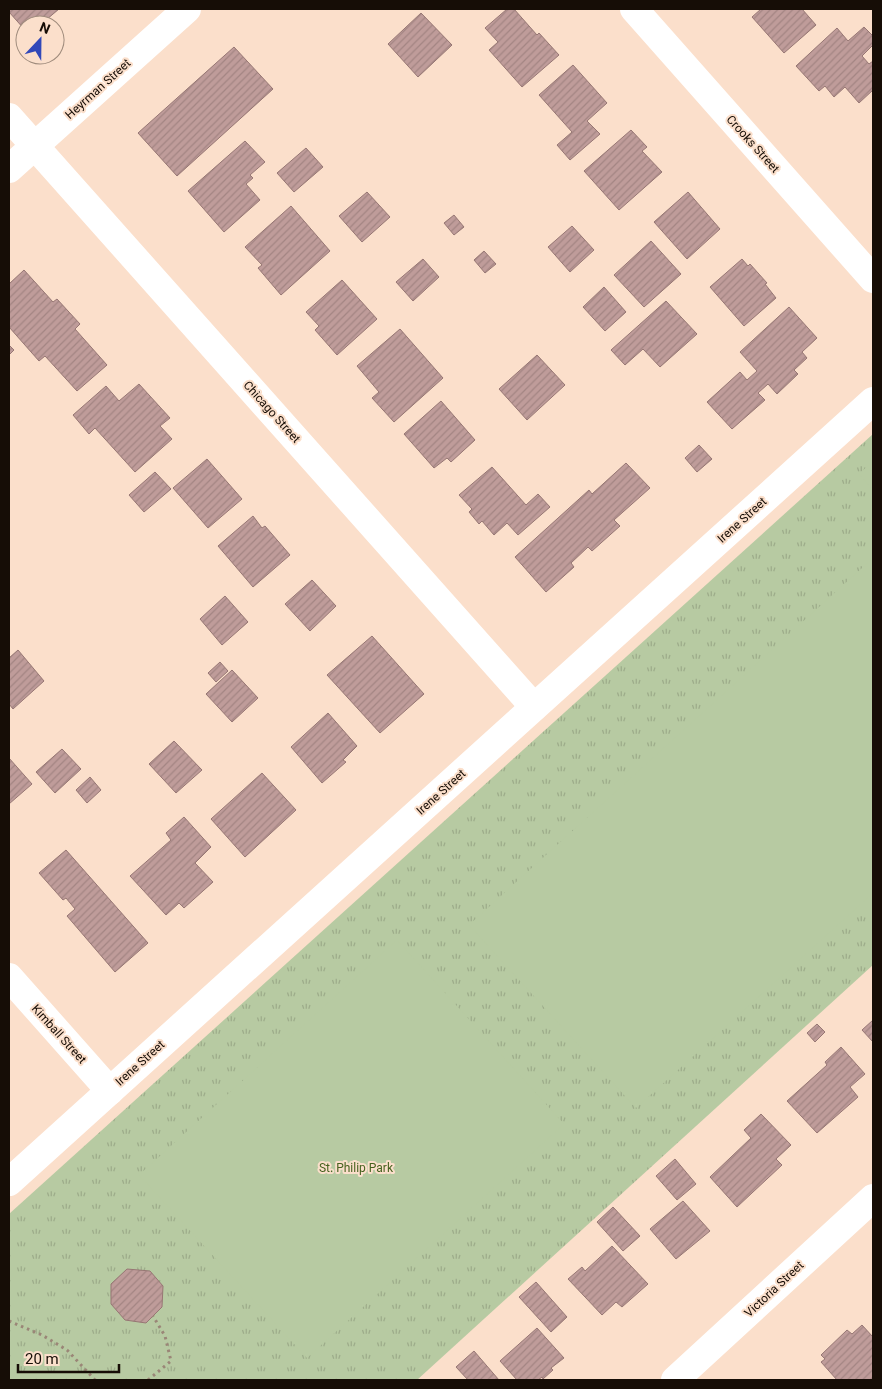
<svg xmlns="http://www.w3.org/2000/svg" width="882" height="1389" viewBox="0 0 882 1389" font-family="Roboto,sans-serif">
<defs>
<pattern id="grass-tufts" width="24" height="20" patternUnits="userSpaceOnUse" patternTransform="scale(1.25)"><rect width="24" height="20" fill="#b7caa2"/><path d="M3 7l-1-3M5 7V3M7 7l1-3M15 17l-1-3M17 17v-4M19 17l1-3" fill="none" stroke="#9dac8a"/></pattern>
<pattern id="building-hatch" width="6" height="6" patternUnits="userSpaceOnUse" patternTransform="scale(1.25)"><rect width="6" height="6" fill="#bf9c9a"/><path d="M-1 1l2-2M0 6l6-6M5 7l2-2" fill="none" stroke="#a38583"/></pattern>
</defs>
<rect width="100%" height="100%" fill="#fbdfcb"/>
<path fill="url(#grass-tufts)" d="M873,434V965L417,1380H9V1214Z"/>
<g fill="#b7caa2">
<path d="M873,461V490L859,474Z"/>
<path d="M873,558V893L636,1108L469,925Z"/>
<path d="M397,940L564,1124L307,1358L139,1175Z"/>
</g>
<g fill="url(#building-hatch)" stroke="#977774">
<path d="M9,9H59L40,25H25V30L9,12Z"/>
<path d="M507,9H514L537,35L539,33L559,55L522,87L489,50L498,42L485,28Z"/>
<path d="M761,9H802L816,25L784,53L752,17Z"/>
<path d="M421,13L452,45L418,77L388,44Z"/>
<path d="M864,27L873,36V45L862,56L869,64L873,61V90L859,103L845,87L834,97L825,86L819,91L796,66L837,28L848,41Z"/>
<path d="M234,47L273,89L177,176L138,133Z"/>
<path d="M573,65L607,103L587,121L600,134L570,160L557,145L572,132L539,95Z"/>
<path d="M631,130L647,147L642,151L662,172L619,210L584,171Z"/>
<path d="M245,141L265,162L250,175L253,178L246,184L260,200L224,232L188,191Z"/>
<path d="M306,148L323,167L294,192L277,173Z"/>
<path d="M367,192L390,217L362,242L339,216Z"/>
<path d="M688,192L720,229L687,259L654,222Z"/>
<path d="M291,206L330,251L281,295L258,268L262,265L245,247Z"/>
<path d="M454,215L464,227L454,235L444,223Z"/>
<path d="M572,226L594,250L570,272L548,247Z"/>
<path d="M651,241L681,274L644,307L614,275Z"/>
<path d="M484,251L496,264L485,273L474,260Z"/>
<path d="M423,259L439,277L413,301L396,282Z"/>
<path d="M742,259L748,266L750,264L767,283L765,284L776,298L744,326L710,287Z"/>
<path d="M24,270L53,302L57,299L80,324L75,329L107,365L77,391L45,356L39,361L9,327V284Z"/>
<path d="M342,280L377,319L337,355L315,330L319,326L306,312Z"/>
<path d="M604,287L626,312L605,331L583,307Z"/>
<path d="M666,301L697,334L660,367L643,349L625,365L611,350Z"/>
<path d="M789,307L817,338L802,352L807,358L794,370L798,374L777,394L768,384L758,393L765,400L732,429L707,402L740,372L747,380L757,371L740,352Z"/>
<path d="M400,329L443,378L394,422L372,398L379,392L357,366Z"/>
<path d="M9,345L14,350L9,355Z"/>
<path d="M537,355L565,385L527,420L499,389Z"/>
<path d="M139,384L170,418L160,426L172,439L135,472L95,428L89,434L73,415L106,386L119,401Z"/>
<path d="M441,401L475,440L451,462L447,458L434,468L404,434Z"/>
<path d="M699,445L712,459L697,472L685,458Z"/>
<path d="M207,459L242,499L208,528L173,488Z"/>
<path d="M626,463L650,488L614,520L620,526L592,551L588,547L571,563L574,567L546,592L515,557L589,490L592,494Z"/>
<path d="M492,467L526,505L538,494L550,507L518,535L507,523L494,535L482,521L479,524L469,512L472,509L459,495Z"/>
<path d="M155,472L171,489L144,512L129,495Z"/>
<path d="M253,516L262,528L265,526L290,555L253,587L218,546Z"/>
<path d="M312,580L336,606L310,631L285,604Z"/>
<path d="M225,596L248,622L222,645L200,619Z"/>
<path d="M372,636L424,694L380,733L327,675Z"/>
<path d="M18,650L44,681L13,709L9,704V658Z"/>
<path d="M220,662L228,671L216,682L208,673Z"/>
<path d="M232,670L258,698L232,722L206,694Z"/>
<path d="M328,713L357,746L343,760L346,762L322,783L291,747Z"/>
<path d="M174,741L202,770L176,793L149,764Z"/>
<path d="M62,749L81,769L55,793L36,772Z"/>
<path d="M9,758L32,784L9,804Z"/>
<path d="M262,773L296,810L245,857L211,819Z"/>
<path d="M90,777L101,790L87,803L76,790Z"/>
<path d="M184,817L211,847L195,863L213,882L184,908L179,903L166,915L130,876L171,840L166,833Z"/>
<path d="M66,850L148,943L115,972L67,916L75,909L66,898L63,900L39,873Z"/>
<path d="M873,1020V1042L862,1030Z"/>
<path d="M817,1024L825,1032L815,1042L807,1033Z"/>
<path d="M841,1047L865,1074L850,1087L858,1097L817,1133L787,1101L827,1065L825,1062Z"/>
<path d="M761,1114L791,1145L776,1159L782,1165L737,1207L710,1177L751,1138L744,1130Z"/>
<path d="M675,1159L696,1184L677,1200L656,1176Z"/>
<path d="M683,1201L710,1231L676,1259L650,1229Z"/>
<path d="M613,1207L640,1236L623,1251L597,1222Z"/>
<path d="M612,1246L648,1284L622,1307L616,1302L602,1315L568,1279L582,1267L585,1271Z"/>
<path d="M127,1269L150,1271L163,1286L162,1307L146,1323L125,1320L111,1304V1284Z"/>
<path d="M536,1282L567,1317L551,1332L519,1297Z"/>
<path d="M862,1325L873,1337V1380H837L821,1362L825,1359L821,1355L847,1330L852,1334Z"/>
<path d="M537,1328L564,1358L551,1368L553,1370L543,1379L542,1377L538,1380H517L500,1361Z"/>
<path d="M474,1351L499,1380H468L456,1367Z"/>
</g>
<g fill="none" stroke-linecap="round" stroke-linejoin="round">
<g stroke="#9a8677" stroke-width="3" stroke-dasharray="2.5 4" stroke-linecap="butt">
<path d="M9,1321L42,1335L67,1350L95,1380"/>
<path d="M148,1380L171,1361L165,1336L153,1316"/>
</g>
<g stroke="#fff" stroke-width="28">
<path d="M634,9L873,279"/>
<path d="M9,117L534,707"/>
<path d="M9,169L187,9"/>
<path d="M9,977L110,1091"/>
<path d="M9,1182L873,401"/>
<path d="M675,1380L873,1198"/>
</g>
</g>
<g text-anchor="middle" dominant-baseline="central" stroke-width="4" stroke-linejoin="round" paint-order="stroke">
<g font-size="12" fill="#160d06" stroke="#fbdfcb">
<text transform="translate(98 89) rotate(-42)">Heyrman Street</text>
<text transform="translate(753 144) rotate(48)">Crooks Street</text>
<text transform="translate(272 412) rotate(48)">Chicago Street</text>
<text transform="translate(742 520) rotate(-42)">Irene Street</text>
<text transform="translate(441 792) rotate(-42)">Irene Street</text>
<text transform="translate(59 1034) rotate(48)">Kimball Street</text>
<text transform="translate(140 1063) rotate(-42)">Irene Street</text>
<text transform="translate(774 1289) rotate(-43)">Victoria Street</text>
</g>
<g font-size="12" fill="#46611e" stroke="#fbdfcb">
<text x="356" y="1168">St. Philip Park</text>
</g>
</g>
<rect width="882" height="1389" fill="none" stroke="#160d06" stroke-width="20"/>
<g transform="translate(40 40) rotate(22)"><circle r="24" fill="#fbdfcb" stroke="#9f8b7c"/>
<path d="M0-4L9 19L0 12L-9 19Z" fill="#3148b9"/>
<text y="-8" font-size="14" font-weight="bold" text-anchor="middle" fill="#160d06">N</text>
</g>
<path d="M18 1364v8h101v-8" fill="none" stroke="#160d06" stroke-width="2.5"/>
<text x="25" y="1364" font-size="15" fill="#160d06" stroke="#fbdfcb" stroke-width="4" paint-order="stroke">20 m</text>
</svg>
